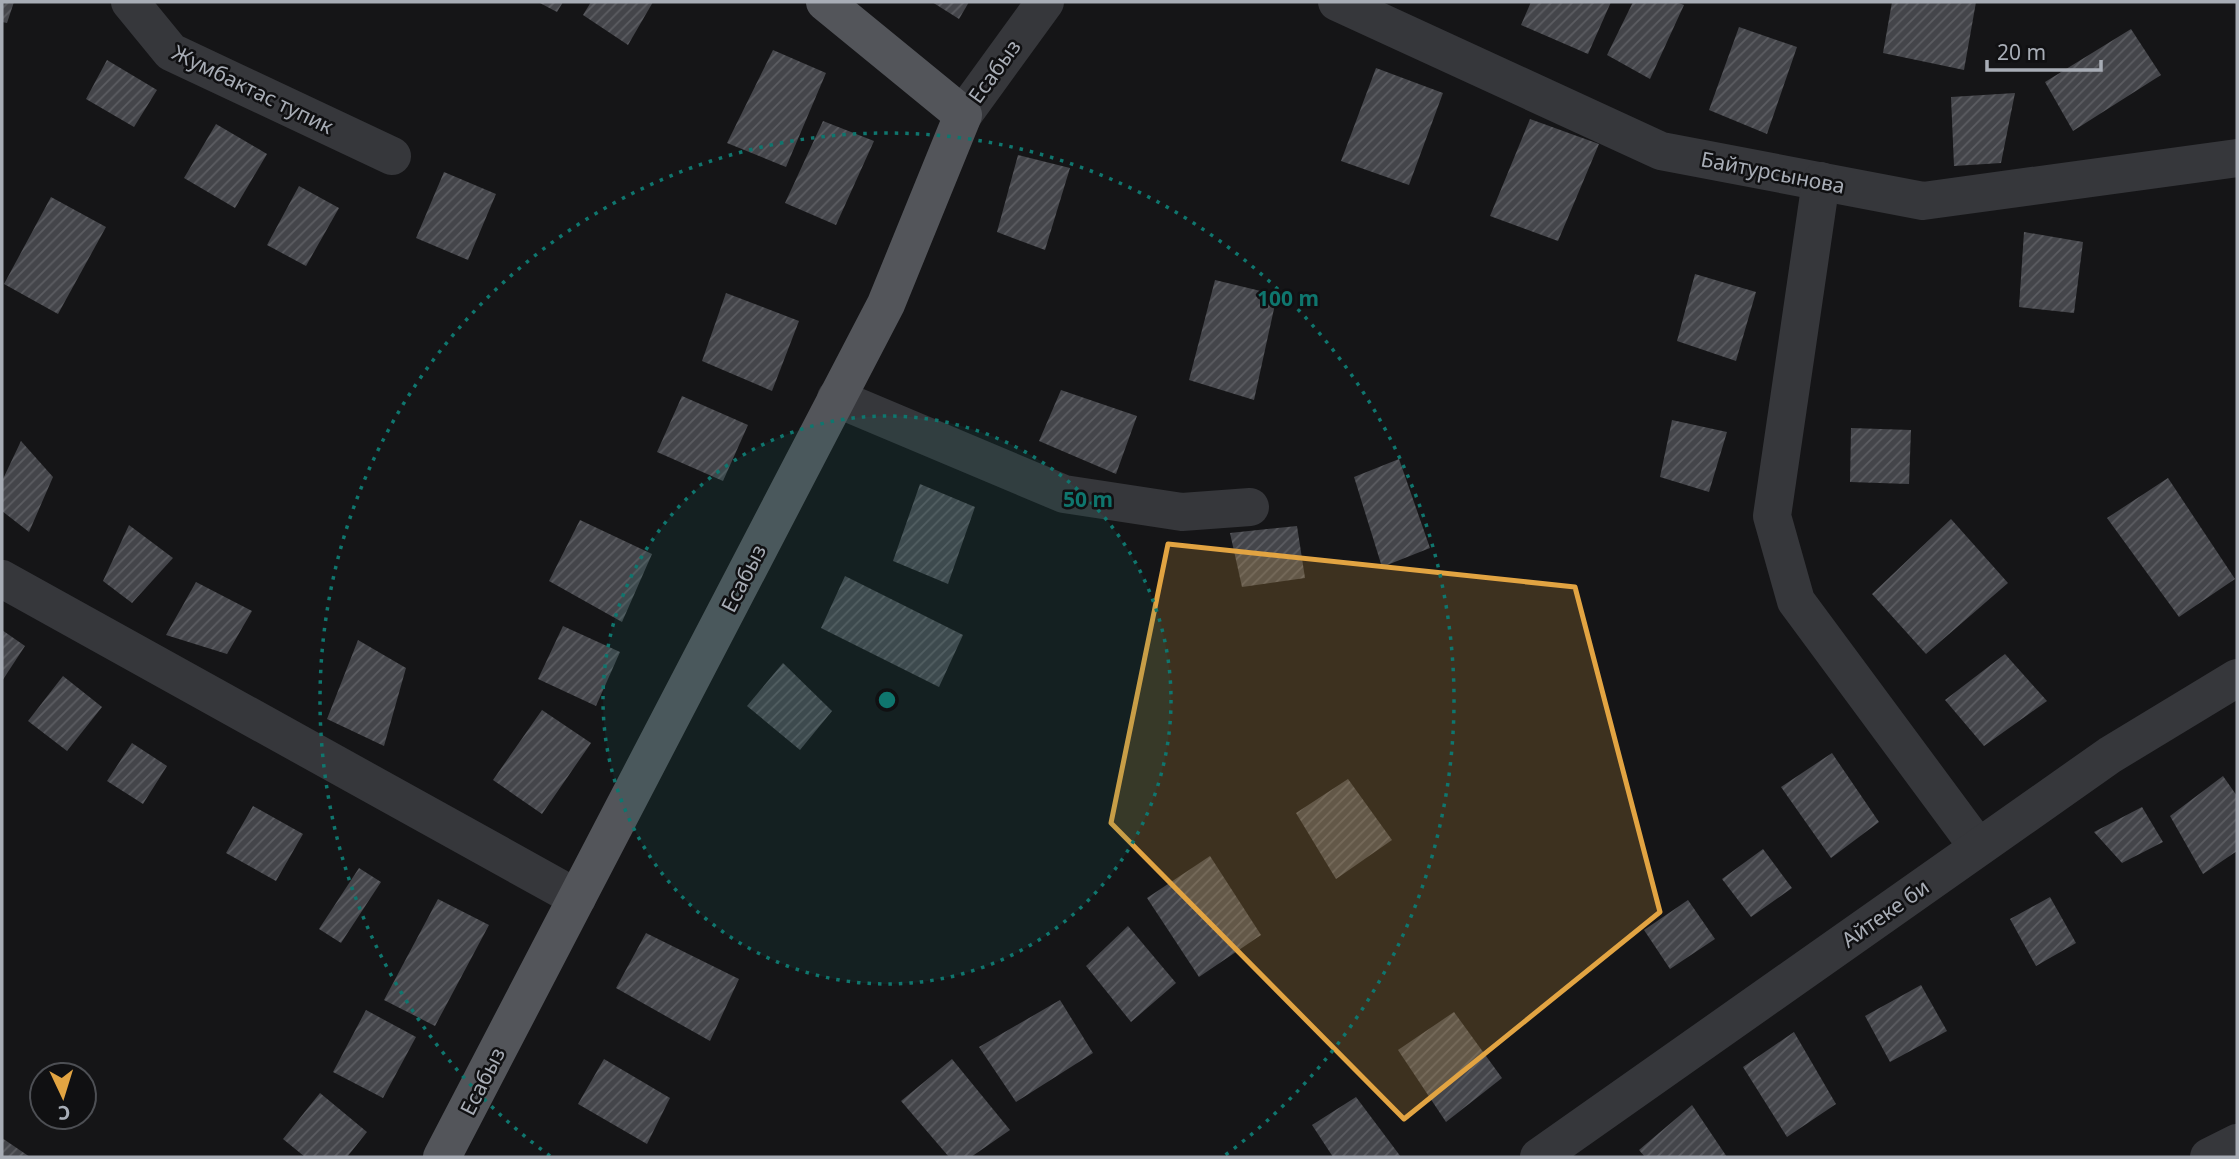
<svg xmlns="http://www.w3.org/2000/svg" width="2239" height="1159" viewBox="0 0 2239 1159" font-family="'Noto Sans',sans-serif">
<defs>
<pattern id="building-hatch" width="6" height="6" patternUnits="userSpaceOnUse" patternTransform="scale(1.75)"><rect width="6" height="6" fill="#44454a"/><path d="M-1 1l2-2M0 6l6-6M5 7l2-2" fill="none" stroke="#5c5d62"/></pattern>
</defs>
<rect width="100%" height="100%" fill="#151517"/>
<g fill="url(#building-hatch)">
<path d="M2,2H14L7,23L2,22Z"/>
<path d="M538,2H563L557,12Z"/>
<path d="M591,2H653L628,45L583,15Z"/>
<path d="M932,2H969L959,19Z"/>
<path d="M1531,2H1611L1588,54L1521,25Z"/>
<path d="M1633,2H1676L1684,5L1650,79L1607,55Z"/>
<path d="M1892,2H1976L1964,70L1883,53Z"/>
<path d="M1739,27L1797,47L1767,134L1709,110Z"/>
<path d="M2131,29L2161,75L2073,131L2045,82Z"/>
<path d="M773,50L826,73L786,167L727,143Z"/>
<path d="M107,60L157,90L134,127L86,99Z"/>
<path d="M1376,68L1443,93L1409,185L1341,161Z"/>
<path d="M2015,93L2001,163L1954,166L1951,97Z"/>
<path d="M1530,119L1599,144L1558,241L1490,216Z"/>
<path d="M823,121L874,141L836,225L785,203Z"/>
<path d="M216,124L267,154L235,208L184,178Z"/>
<path d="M1018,155L1070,168L1045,250L997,232Z"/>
<path d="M444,172L496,194L468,260L416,238Z"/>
<path d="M299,186L339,208L306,266L267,245Z"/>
<path d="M51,197L106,227L58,314L4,284Z"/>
<path d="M2024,232L2083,242L2074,313L2019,307Z"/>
<path d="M1695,274L1756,292L1736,361L1677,341Z"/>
<path d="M1215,280L1277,295L1254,400L1189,380Z"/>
<path d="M726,293L799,321L772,391L702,361Z"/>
<path d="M1061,390L1137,416L1116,474L1039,441Z"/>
<path d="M682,396L748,425L723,481L657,452Z"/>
<path d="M1672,420L1727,432L1709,492L1660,477Z"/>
<path d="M1851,428L1911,430L1909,484L1850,482Z"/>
<path d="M21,441L53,477L29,532L2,511V481Z"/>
<path d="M1399,459L1430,548L1382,567L1354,477Z"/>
<path d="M2168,478L2235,579L2179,617L2107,518Z"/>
<path d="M920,484L975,507L948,584L893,561Z"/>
<path d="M1951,519L2008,583L1926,654L1872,594Z"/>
<path d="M580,520L652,554L622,622L549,581Z"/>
<path d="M129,525L173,558L132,603L103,581Z"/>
<path d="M1297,526L1305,578L1242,587L1230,533Z"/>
<path d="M845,576L963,635L939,687L821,628Z"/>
<path d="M196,582L252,611L227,654L166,635Z"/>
<path d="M563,626L620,652L596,706L538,679Z"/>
<path d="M2,630L25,646L2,681Z"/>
<path d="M358,640L406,668L384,746L327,719Z"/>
<path d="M2005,654L2047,701L1984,746L1945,700Z"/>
<path d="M783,663L832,711L800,750L747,706Z"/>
<path d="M63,676L102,707L67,751L28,721Z"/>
<path d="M542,710L591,743L542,814L493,780Z"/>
<path d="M132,743L167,766L143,804L107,781Z"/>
<path d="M1832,753L1879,822L1831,858L1781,787Z"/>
<path d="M2223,776L2237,796V851L2203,874L2170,816Z"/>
<path d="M1348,779L1392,840L1336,879L1296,813Z"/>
<path d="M253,806L303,834L276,881L226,853Z"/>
<path d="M2142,807L2163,842L2122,863L2094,832Z"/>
<path d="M1763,849L1792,888L1751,917L1722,879Z"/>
<path d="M1210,856L1261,935L1199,977L1147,898Z"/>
<path d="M359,868L381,882L341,943L319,929Z"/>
<path d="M2050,897L2076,943L2036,966L2010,919Z"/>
<path d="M438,899L489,925L435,1026L384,1000Z"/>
<path d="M1688,900L1715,939L1670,969L1644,930Z"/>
<path d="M1128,926L1176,983L1131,1022L1086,966Z"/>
<path d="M646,933L739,979L710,1041L616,988Z"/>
<path d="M1921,985L1947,1031L1890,1062L1865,1016Z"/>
<path d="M1060,1000L1093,1053L1016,1102L979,1047Z"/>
<path d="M366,1010L416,1037L383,1098L333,1072Z"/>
<path d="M1454,1012L1502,1078L1446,1122L1398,1050Z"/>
<path d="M1794,1032L1836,1104L1787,1137L1743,1067Z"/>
<path d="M604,1059L670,1098L647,1144L578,1104Z"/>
<path d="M952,1059L1010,1130L971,1157H949L901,1101Z"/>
<path d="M320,1093L367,1132L347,1157H305L283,1139Z"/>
<path d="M1356,1097L1401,1157H1333L1312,1125Z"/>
<path d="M1692,1105L1727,1157H1645L1639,1150Z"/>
<path d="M2,1138L30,1157H2Z"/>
</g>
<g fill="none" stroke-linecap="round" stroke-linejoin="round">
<g stroke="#36373b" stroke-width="38">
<path d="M130,2L171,52L392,156"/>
<path d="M1337,2L1661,151L1923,201L2237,158"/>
<path d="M963,115L1045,2"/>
<path d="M1821,181L1772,516L1796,601L1978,847"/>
<path d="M836,398L1064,494L1182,512L1250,507"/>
<path d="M2,579L577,898"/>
<path d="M1539,1157L2110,755L2237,678"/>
<path d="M2209,1157L2237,1143"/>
</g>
<path stroke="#53555a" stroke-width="38" d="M442,1157L886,304L963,115L825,2"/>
</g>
<path fill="#e2a442" fill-opacity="0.2" stroke="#e2a442" stroke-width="5" stroke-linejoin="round" d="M1168,544L1575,587L1660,912L1404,1119L1111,823Z"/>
<circle cx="887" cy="700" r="284" fill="#0f766e" fill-opacity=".12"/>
<g fill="none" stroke="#0f766e" stroke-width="3.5" stroke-dasharray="3.5 7">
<circle cx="887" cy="700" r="284"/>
<path d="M550 1156A567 567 0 1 1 1224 1156"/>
</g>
<g text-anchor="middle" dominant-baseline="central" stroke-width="5" stroke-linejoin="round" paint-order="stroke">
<g font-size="21" fill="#a8adb6" stroke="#101012">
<text transform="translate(994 71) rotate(-54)">Есабыз</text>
<text transform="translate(253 89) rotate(26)">Жумбактас тупик</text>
<text transform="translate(1773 172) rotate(11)">Байтурсынова</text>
<text transform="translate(743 578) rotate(-63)">Есабыз</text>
<text transform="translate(1885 913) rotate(-35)">Айтеке би</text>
<text transform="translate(482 1081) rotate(-63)">Есабыз</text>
</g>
</g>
<circle cx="887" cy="700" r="10" fill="#0f766e" stroke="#101012" stroke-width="3.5"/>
<g font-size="21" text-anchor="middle" font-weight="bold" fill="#0f766e" stroke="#101012" stroke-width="5" stroke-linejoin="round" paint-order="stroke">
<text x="1288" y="306">100 m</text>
<text x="1088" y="507">50 m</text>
</g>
<rect width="2239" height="1159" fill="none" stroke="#a8adb6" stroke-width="7"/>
<g transform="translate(63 1096) rotate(176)"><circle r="33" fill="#101012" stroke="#4d4f54" stroke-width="2"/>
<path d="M0-5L12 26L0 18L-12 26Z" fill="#e2a442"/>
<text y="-10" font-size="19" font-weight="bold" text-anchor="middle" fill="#a8adb6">С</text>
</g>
<path d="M1987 60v10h114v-10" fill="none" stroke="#a8adb6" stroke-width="3.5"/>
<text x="1997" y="60" font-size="21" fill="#a8adb6" stroke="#101012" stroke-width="5" paint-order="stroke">20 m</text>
</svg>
